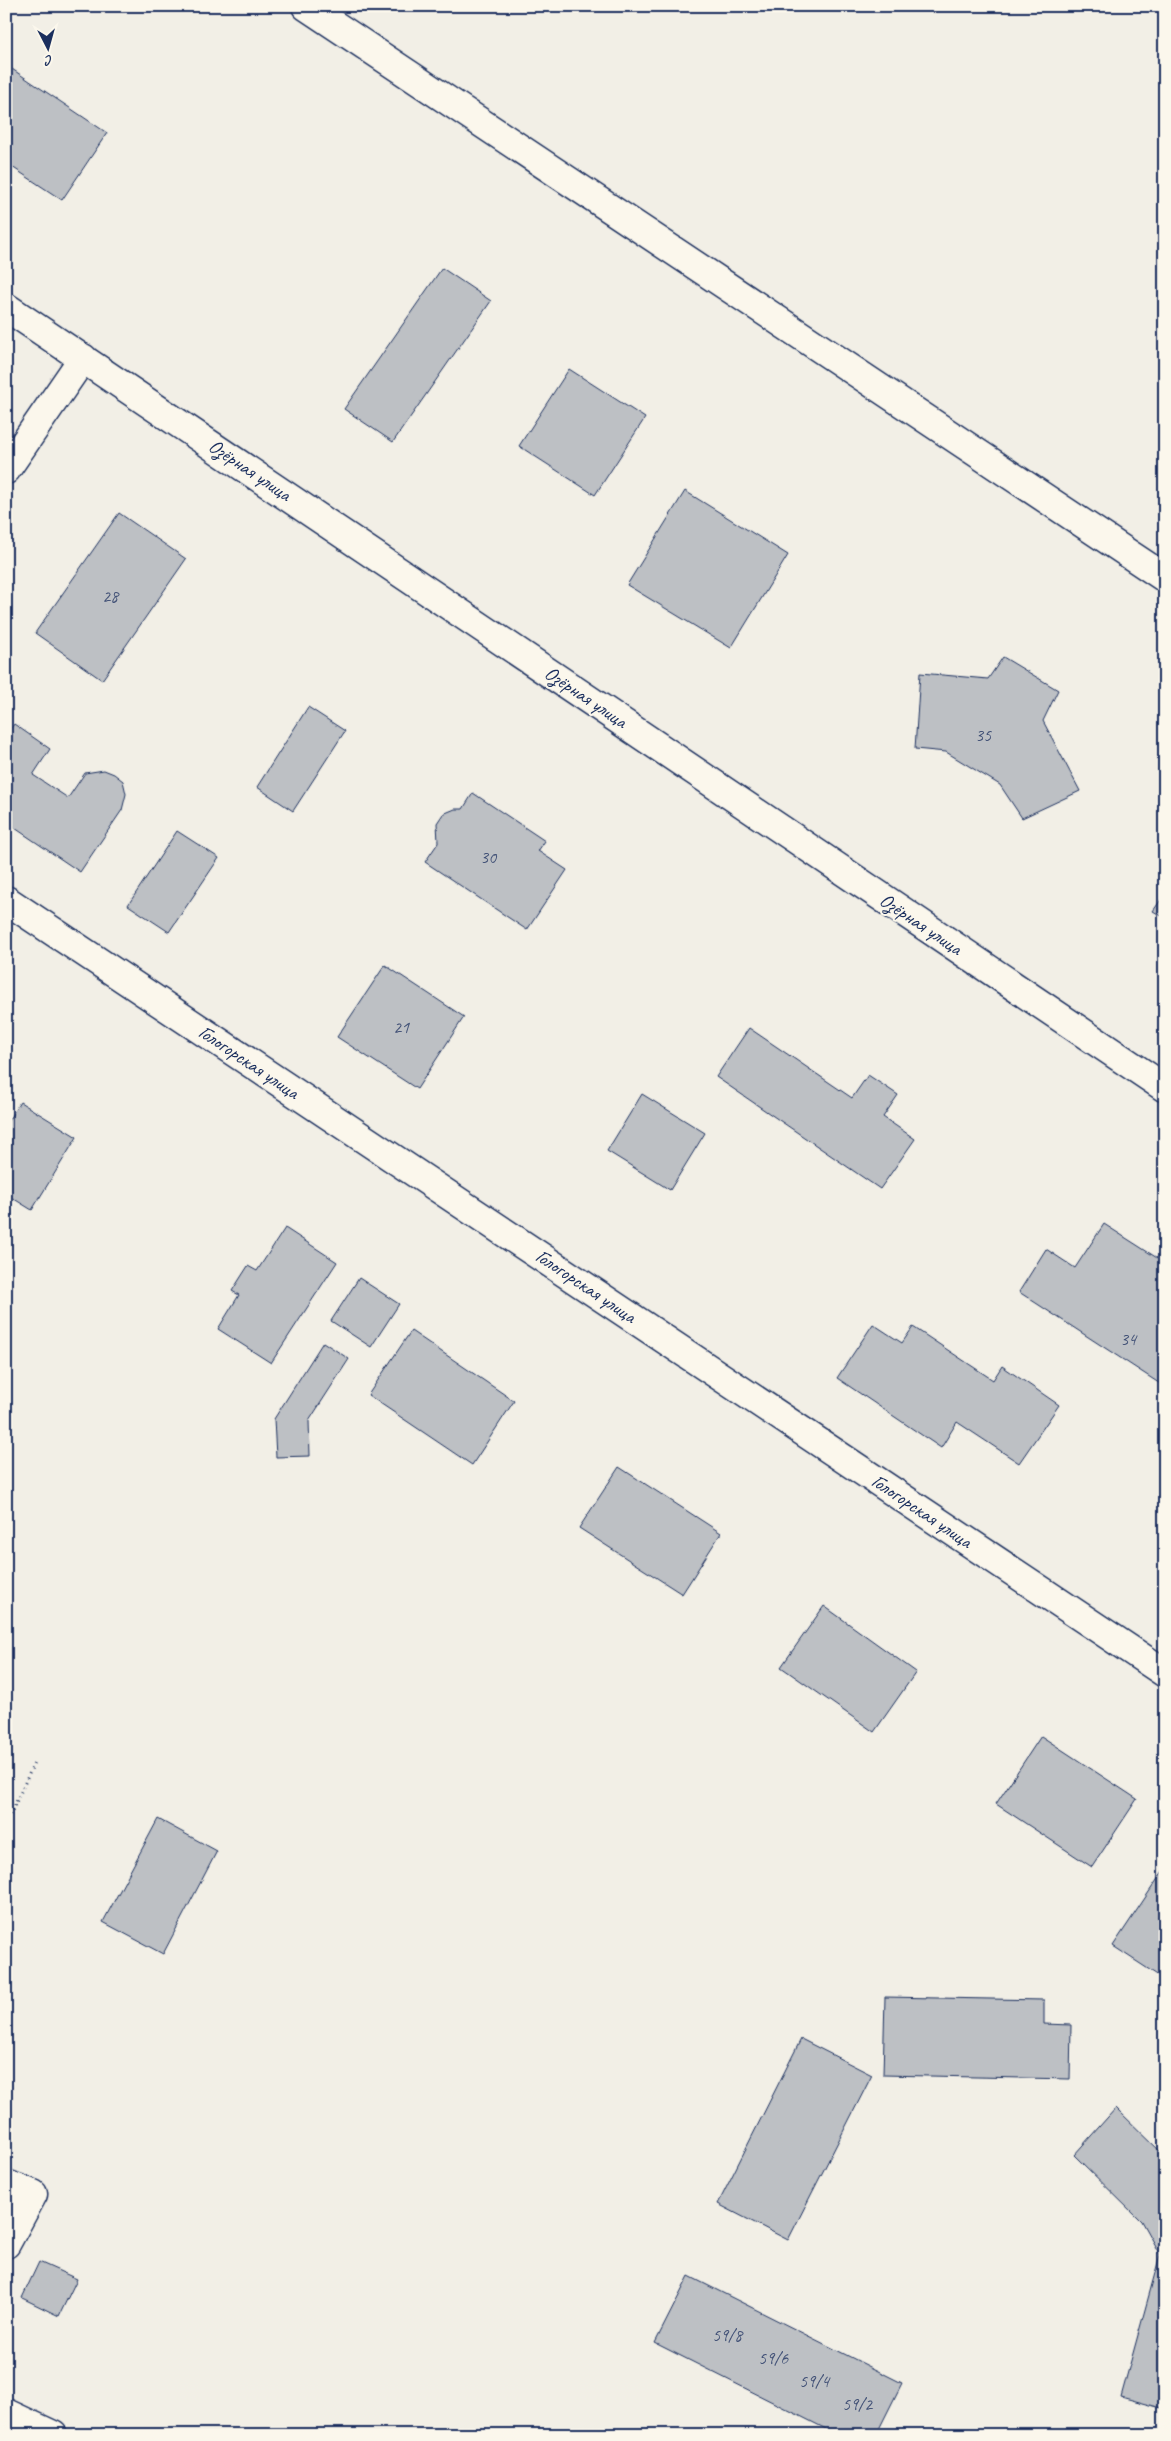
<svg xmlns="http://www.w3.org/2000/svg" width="1171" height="2441" viewBox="0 0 1171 2441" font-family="Caveat,sans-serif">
<rect width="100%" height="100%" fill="#f2efe6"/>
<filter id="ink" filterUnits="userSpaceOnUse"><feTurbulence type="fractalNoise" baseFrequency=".02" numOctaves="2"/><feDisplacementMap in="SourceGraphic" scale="10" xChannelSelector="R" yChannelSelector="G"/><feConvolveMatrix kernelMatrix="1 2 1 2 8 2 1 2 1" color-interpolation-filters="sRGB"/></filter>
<g filter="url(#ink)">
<g fill="#bdc0c4" stroke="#1b2f5e">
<path d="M6,65L107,133L62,200L6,163Z"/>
<path d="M442,268L491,301L393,442L344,409Z"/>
<path d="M569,369L645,418L595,495L519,446Z"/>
<path d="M685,491L788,555L731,648L627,585Z"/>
<path d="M119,513L186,559L102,680L35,633Z"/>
<path d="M1003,657L1058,690L1043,721L1080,791L1022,818L1000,785L946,752L915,749L920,673L988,679Z"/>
<path d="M308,707L345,731L293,811L257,787Z"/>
<path d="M14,724L50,749L33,775L68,798L85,773L104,770L114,774L123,781L126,794L122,810L80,872L6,822V735Z"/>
<path d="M473,793L545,841L538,851L567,870L527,930L425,862L438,843L437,823L443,814L455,809H463Z"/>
<path d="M177,831L219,858L169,932L128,905Z"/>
<path d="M1165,894V918L1153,911Z"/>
<path d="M385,965L464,1017L417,1089L337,1037Z"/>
<path d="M749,1028L852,1098L868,1075L898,1095L883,1117L915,1139L880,1189L716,1077Z"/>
<path d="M642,1094L705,1133L670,1190L607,1151Z"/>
<path d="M20,1102L77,1137L32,1210L6,1194V1124Z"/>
<path d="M1104,1224L1165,1263V1387L1019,1292L1046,1249L1075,1268Z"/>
<path d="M285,1228L337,1262L271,1363L218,1329L239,1295L232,1291L248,1266L257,1271Z"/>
<path d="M359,1278L399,1304L371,1347L331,1321Z"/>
<path d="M873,1324L902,1343L913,1327L993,1380L1002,1366L1059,1405L1019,1463L957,1422L941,1448L837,1378Z"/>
<path d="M411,1331L514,1401L472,1465L368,1395Z"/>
<path d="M323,1342L349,1359L309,1421L310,1456L276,1457L274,1419Z"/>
<path d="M619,1467L721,1533L682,1594L579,1528Z"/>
<path d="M824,1606L916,1672L874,1732L781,1667Z"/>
<path d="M1041,1736L1137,1799L1092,1867L996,1804Z"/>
<path d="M158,1819L217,1851L163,1954L103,1922Z"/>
<path d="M1165,1868V1980L1113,1946Z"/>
<path d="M885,1997L1044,2000V2024L1071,2025L1070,2079L883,2075Z"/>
<path d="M801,2039L872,2075L788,2240L718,2204Z"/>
<path d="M1116,2108L1165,2156V2409L1121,2397L1160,2255L1141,2221L1074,2155Z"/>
<path d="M39,2262L77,2279L59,2316L22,2298Z"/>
<path d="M689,2276L902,2383L876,2435H838L655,2343Z"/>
</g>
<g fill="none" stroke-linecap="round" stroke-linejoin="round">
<defs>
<g id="street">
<path d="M306,6L1165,578"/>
<path d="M6,307L1165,1088"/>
<path d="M6,470L83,358"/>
<path d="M6,900L1165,1673"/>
<path d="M6,2184L33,2194L6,2244"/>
<path d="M6,2413L53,2435"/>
</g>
</defs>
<use href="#street" stroke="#1b2f5e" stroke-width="31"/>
<path stroke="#1b2f5e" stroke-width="3" stroke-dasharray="1 4" stroke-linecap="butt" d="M6,1824L35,1761"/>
<use href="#street" stroke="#fbf7ec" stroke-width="28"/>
</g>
</g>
<g text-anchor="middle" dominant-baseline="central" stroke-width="4" stroke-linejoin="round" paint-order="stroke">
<g font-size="18" fill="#445378">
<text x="110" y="596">28</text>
<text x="983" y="735">35</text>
<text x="488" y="857">30</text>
<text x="401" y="1027">21</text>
<text x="1128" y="1339">34</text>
<text x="727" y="2335">59/8</text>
<text x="773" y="2358">59/6</text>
<text x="814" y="2381">59/4</text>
<text x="857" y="2404">59/2</text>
</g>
<g font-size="20" fill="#1b2f5e" stroke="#fbf7ec">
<text transform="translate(250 470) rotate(34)">Озёрная улица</text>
<text transform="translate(586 697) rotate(34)">Озёрная улица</text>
<text transform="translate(921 924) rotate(34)">Озёрная улица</text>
<text transform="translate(249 1062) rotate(34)">Гологорская улица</text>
<text transform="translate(586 1286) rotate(34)">Гологорская улица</text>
<text transform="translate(922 1511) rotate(34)">Гологорская улица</text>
</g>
</g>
<rect width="1171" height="2441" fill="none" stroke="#fbf7ec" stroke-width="25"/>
<rect x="12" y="12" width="1146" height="2416" fill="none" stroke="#1b2f5e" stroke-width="2" filter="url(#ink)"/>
<g transform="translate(48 48) rotate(174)" stroke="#fbf7ec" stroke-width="4" paint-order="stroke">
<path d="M0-4L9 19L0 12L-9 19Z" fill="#1b2f5e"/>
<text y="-8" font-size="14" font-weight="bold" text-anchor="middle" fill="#1b2f5e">С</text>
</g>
</svg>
